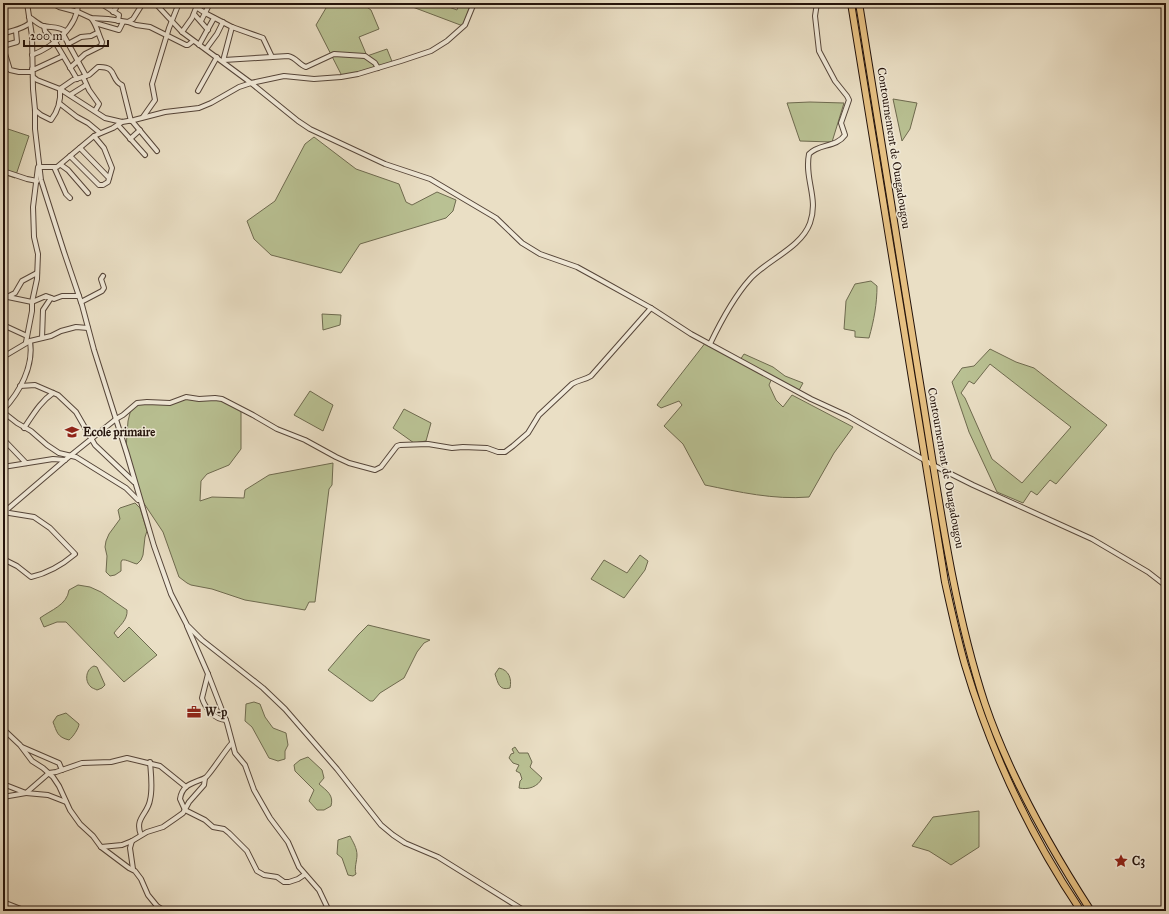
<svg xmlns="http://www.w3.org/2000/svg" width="1169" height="914" viewBox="0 0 1169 914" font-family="'IM FELL Great Primer',serif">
<rect width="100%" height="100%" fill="#eadfc5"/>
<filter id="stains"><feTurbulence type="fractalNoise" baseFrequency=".005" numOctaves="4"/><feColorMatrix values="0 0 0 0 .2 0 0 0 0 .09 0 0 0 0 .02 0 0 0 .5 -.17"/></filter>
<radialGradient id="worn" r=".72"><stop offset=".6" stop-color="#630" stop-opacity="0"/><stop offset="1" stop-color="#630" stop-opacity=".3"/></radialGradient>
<g fill="#b9c193" stroke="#6e6a4f" fill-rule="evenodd">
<path d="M326,3H361L371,10L379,29L359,37L367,56L387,49L393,64L343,78L316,25L326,8Z"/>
<path d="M402,3H438L457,10L459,3H471L463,26Z"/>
<path d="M893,99L917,103L910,129L902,141Z"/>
<path d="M810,102L844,103L832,142L800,141L787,103Z"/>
<path d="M8,129L29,136L15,178L3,174V143Z"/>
<path d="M314,137L356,169L399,184L406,202L412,205L437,192L456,200L453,211L446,218L360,244L341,273L271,255L254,239L247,221L275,201L305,144Z"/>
<path d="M871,281L877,286C877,304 874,320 869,338L855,337V331L844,329L846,301L855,284Z"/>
<path d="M322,314L341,315L340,325L323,330Z"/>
<path d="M706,342L740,360L744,354L773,367L785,376L803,383L798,392L772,378L769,385L776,400L783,407L792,395L853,427L834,453L809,497C774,500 739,492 705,485L683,444L664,426L682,405L679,401L661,408L657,405Z"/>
<path d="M990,349L1016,362L1034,368L1107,425L1056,484L1050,480L1037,495L1031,491L1023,503L997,492L969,432L952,382L962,368L974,366ZM990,364L1071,427L1022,483L992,459L965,398L961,393L969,381L974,384Z"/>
<path d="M310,391L333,405L323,431L294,415Z"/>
<path d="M215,398L241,409V449L229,465L207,474L201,481L200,501L212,497L244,498L245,490L269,475L333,463L332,485L329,489L315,602H309L305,610L245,600L212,589L191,585L187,583L179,577L163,532L143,502L126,449L128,421L131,409L137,404L170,403L180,399Z"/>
<path d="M404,409L431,423L426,441L414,443L393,428Z"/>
<path d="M135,503L140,508L147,531L145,537L143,555L141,560L137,564C132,563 126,559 122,560L121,562V571L115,575L110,576L106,572L107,556L105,547L106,541L109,534L120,519L118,510L120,508Z"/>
<path d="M640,555L648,561L645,570L624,598L591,579L604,560L627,573Z"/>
<path d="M78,585L90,587L101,592L124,608L127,610C128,620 119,626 114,633L118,638L129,627L157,655L124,682L66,622H57L44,627L40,618C51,610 67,605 69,590Z"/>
<path d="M368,625L430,640L424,643L417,652L404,678L380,693L373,701H370L328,670L358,635Z"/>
<path d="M94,666L97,667L105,685L102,688L97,690C95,689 92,688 91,687C84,681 86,669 94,666Z"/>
<path d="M499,668C509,670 512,679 510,688C499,691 498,683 495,674Z"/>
<path d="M254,702L260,704L265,717L273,728L286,733L288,745L285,751V759L278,761L269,758L252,727L245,721L246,704Z"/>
<path d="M66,713L79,724C79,728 73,737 69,740C57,737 57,732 53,722L57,716Z"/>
<path d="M515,747L519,753H528L532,762L530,767L542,778C538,787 528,790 519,788L520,781L522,779L520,773L516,771L519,765L513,763L509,758L511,754L514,753L512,749Z"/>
<path d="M308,757L322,770L324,778L319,784C327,791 334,795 331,806L324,810H317L309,801L314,790L295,771L294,765L300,760Z"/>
<path d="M979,811V847L951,865L929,851L912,846L933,817Z"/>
<path d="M350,836C353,842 357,848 357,855C357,861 354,868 356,874L353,876L348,875L342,858L337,854L338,840Z"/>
</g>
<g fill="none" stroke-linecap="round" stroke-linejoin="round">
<defs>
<g id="minor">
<path d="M27,3L32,36L33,89L35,110V129L41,180L64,252L82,305L94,350L127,454L154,546L171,594L187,625L202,640L263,688L285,709L337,769L381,825L393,835L405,843L438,857L525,911"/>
<path d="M52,3L59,7L78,12L91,18L108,19L128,22L133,19L143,3"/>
<path d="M100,3L119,15L118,21"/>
<path d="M155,3L182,32L251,83L298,121L310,129L385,164L430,179L496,218L522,243L540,254L577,267L597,278L651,308L691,334L811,399L848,416L933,465L973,485L1092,539L1148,572L1166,586"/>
<path d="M201,3L208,7L205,13L232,27L263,38L272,57"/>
<path d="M196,7L205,13L201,21"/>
<path d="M113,12L116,8L115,3"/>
<path d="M194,14L208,30"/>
<path d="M29,17C34,20 38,24 43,26C51,28 58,26 65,31"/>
<path d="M128,22L136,25L150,27L186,45H188L193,41"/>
<path d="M95,23L119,30L123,22"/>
<path d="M44,26L45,31L55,42L77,79"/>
<path d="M182,32L192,18L198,3"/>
<path d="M3,34C14,29 19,31 30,23"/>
<path d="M63,34L86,76"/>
<path d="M68,44L81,37L91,36L97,33"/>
<path d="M199,45L214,18"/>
<path d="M3,46L17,42L16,31"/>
<path d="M3,47L10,70L19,72H32"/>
<path d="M206,49L217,34L223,22"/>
<path d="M32,55C53,47 78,27 78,3"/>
<path d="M224,60L288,56C296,57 299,65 306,67L334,54L365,56L375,63L378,68"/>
<path d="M223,61L232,27"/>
<path d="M70,68L85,54L101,46L102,42C98,34 97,25 91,18"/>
<path d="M3,69H9"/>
<path d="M32,69H35L63,56"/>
<path d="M33,77L37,80L60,89L105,118L122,122L134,120L165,112L199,108L211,103L239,87L251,83L284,76L314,79L341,77L358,74L401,61L431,51L447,41L465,25L474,3"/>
<path d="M83,77L89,90L99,104L95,111"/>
<path d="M198,91L217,57"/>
<path d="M70,95L86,85"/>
<path d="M59,103L77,117L88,123L100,133"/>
<path d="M35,110L41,115L51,120C58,111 61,100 60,89L73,80L89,75L98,67C118,66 110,80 122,85L131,121"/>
<path d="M143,117L155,100L152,84L169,28L179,3"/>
<path d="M132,121L157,151"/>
<path d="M118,125L145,155"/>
<path d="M130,139L140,130"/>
<path d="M80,148L109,178"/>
<path d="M70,156L99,185H103L108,182L112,168L104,148L94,136"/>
<path d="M61,165L68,170L88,193"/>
<path d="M39,167H57L94,136L113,128L122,122"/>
<path d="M54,167L66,194L70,198"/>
<path d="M3,171L27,179L37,181"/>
<path d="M3,296L32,302L46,296L54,299L62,296H79"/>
<path d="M9,296L15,293L22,281L37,273"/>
<path d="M81,302L102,291L104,288L101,279L103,276"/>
<path d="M3,325L27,336"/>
<path d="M42,338L43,310L51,298"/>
<path d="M26,342L32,311V302L37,279L38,254L34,237L33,207L38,167"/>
<path d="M710,344C721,321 733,298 750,279C767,260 801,248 810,223C819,198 804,179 809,154C819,143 836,148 845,135L841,123L849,100L847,96L835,81L819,51L815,16L817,3"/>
<path d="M3,357L30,341L51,336L61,331L76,327L88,328"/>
<path d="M20,386L35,385L58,395L76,412L95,445L134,482"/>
<path d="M3,410C20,392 34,366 30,341"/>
<path d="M3,412L17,423L31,431L47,445L59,453L76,457L126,488L138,500"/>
<path d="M24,428C33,415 40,402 53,393"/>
<path d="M3,439L26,463"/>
<path d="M3,467L53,459L65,460"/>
<path d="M3,513L65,460L116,419L123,415L137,403L147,402L170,403L186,397L199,399L215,398L222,399L253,415L277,429L305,440L336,457L349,463L375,470L381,467L397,446L400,445L428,444L452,448L463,447L487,448L498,452H505L513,446L528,433L539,415L572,384C578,380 585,380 591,376L651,308"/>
<path d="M3,559L17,566L31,577C49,573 62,565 75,554L50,528L34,517L3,512"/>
<path d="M187,626L208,674L227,723L235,753L245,765L254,790L270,818L288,842L299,867L319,890L329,911"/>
<path d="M208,674L202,698C205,708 215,720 226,720"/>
<path d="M3,729L20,745L32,761L43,768L53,777L59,786L70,810L80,824L93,836L101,847L129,868L135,871L141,879L148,895L157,906L165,911"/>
<path d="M232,743C226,749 209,776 205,778C194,783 182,784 180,799L185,810L205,820L213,827L224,829L229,833L247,851L257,871L264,875L277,877L284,882H289L298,879L304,875"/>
<path d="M22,747L59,763L62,770"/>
<path d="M3,784L26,793L48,795L66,802"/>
<path d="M3,797L26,793L49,773L56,772L82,763L111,762L127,758L160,766L186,787"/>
<path d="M141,835C134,818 148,814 150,800C153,788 151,775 150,762"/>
<path d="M132,841L130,848L133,869"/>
<path d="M101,847L122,845L132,841L147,832L163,827L176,818L183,813L189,802L204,785L205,778"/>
<path d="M3,902L26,911"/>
</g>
<g id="highway">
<path d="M851,3L945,582C951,609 957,637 965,665C991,752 1030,835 1081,911"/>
<path d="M859,3C880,130 899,256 920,383C938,491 951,600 985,704C1010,777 1049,846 1091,911"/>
</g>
</defs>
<use href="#minor" stroke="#56463a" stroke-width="6"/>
<use href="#highway" stroke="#24130b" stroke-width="8"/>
<use href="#minor" stroke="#f1ead9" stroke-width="4"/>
<use href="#highway" stroke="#e5c082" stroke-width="6"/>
</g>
<defs>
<symbol id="school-bare" viewBox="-9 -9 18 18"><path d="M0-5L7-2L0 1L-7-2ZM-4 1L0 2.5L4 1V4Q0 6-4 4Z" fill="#8f2418" stroke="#f1ead9" stroke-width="2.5" paint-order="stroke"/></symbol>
<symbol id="office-bare" viewBox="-9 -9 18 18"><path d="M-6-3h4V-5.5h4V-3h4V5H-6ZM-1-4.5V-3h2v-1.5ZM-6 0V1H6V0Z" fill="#8f2418" stroke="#f1ead9" stroke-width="2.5" paint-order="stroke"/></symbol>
<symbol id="sight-bare" viewBox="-9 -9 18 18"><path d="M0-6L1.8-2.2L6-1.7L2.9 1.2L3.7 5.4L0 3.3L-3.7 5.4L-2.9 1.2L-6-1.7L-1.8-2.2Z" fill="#8f2418" stroke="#f1ead9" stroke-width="2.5" paint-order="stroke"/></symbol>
</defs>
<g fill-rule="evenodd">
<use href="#school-bare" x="62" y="422" width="20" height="20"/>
<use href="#office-bare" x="184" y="702" width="20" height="20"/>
<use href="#sight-bare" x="1111" y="851" width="20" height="20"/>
</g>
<g text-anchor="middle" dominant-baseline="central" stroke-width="3" stroke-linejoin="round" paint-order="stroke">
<g font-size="12" fill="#24130b" stroke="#f1ead9">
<text transform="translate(894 148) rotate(81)">Contournement de Ouagadougou</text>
<text transform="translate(946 468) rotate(80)">Contournement de Ouagadougou</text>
</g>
<g font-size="12" font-weight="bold" fill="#24130b" stroke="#f1ead9" text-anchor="start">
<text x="83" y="432">Ecole primaire</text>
<text x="205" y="712">W-p</text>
<text x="1132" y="861">C3</text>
</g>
</g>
<rect width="1169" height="914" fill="none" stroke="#eadfc5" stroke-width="16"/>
<rect x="4" y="4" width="1161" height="906" fill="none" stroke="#24130b" stroke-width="2"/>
<rect x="8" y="8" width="1153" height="898" fill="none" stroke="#24130b"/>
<path d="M24 40v6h84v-6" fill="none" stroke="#24130b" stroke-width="2"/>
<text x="30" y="40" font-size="12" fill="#24130b" stroke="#f1ead9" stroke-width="3" paint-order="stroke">200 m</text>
<rect width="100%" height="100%" filter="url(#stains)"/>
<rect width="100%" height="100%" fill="url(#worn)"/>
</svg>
